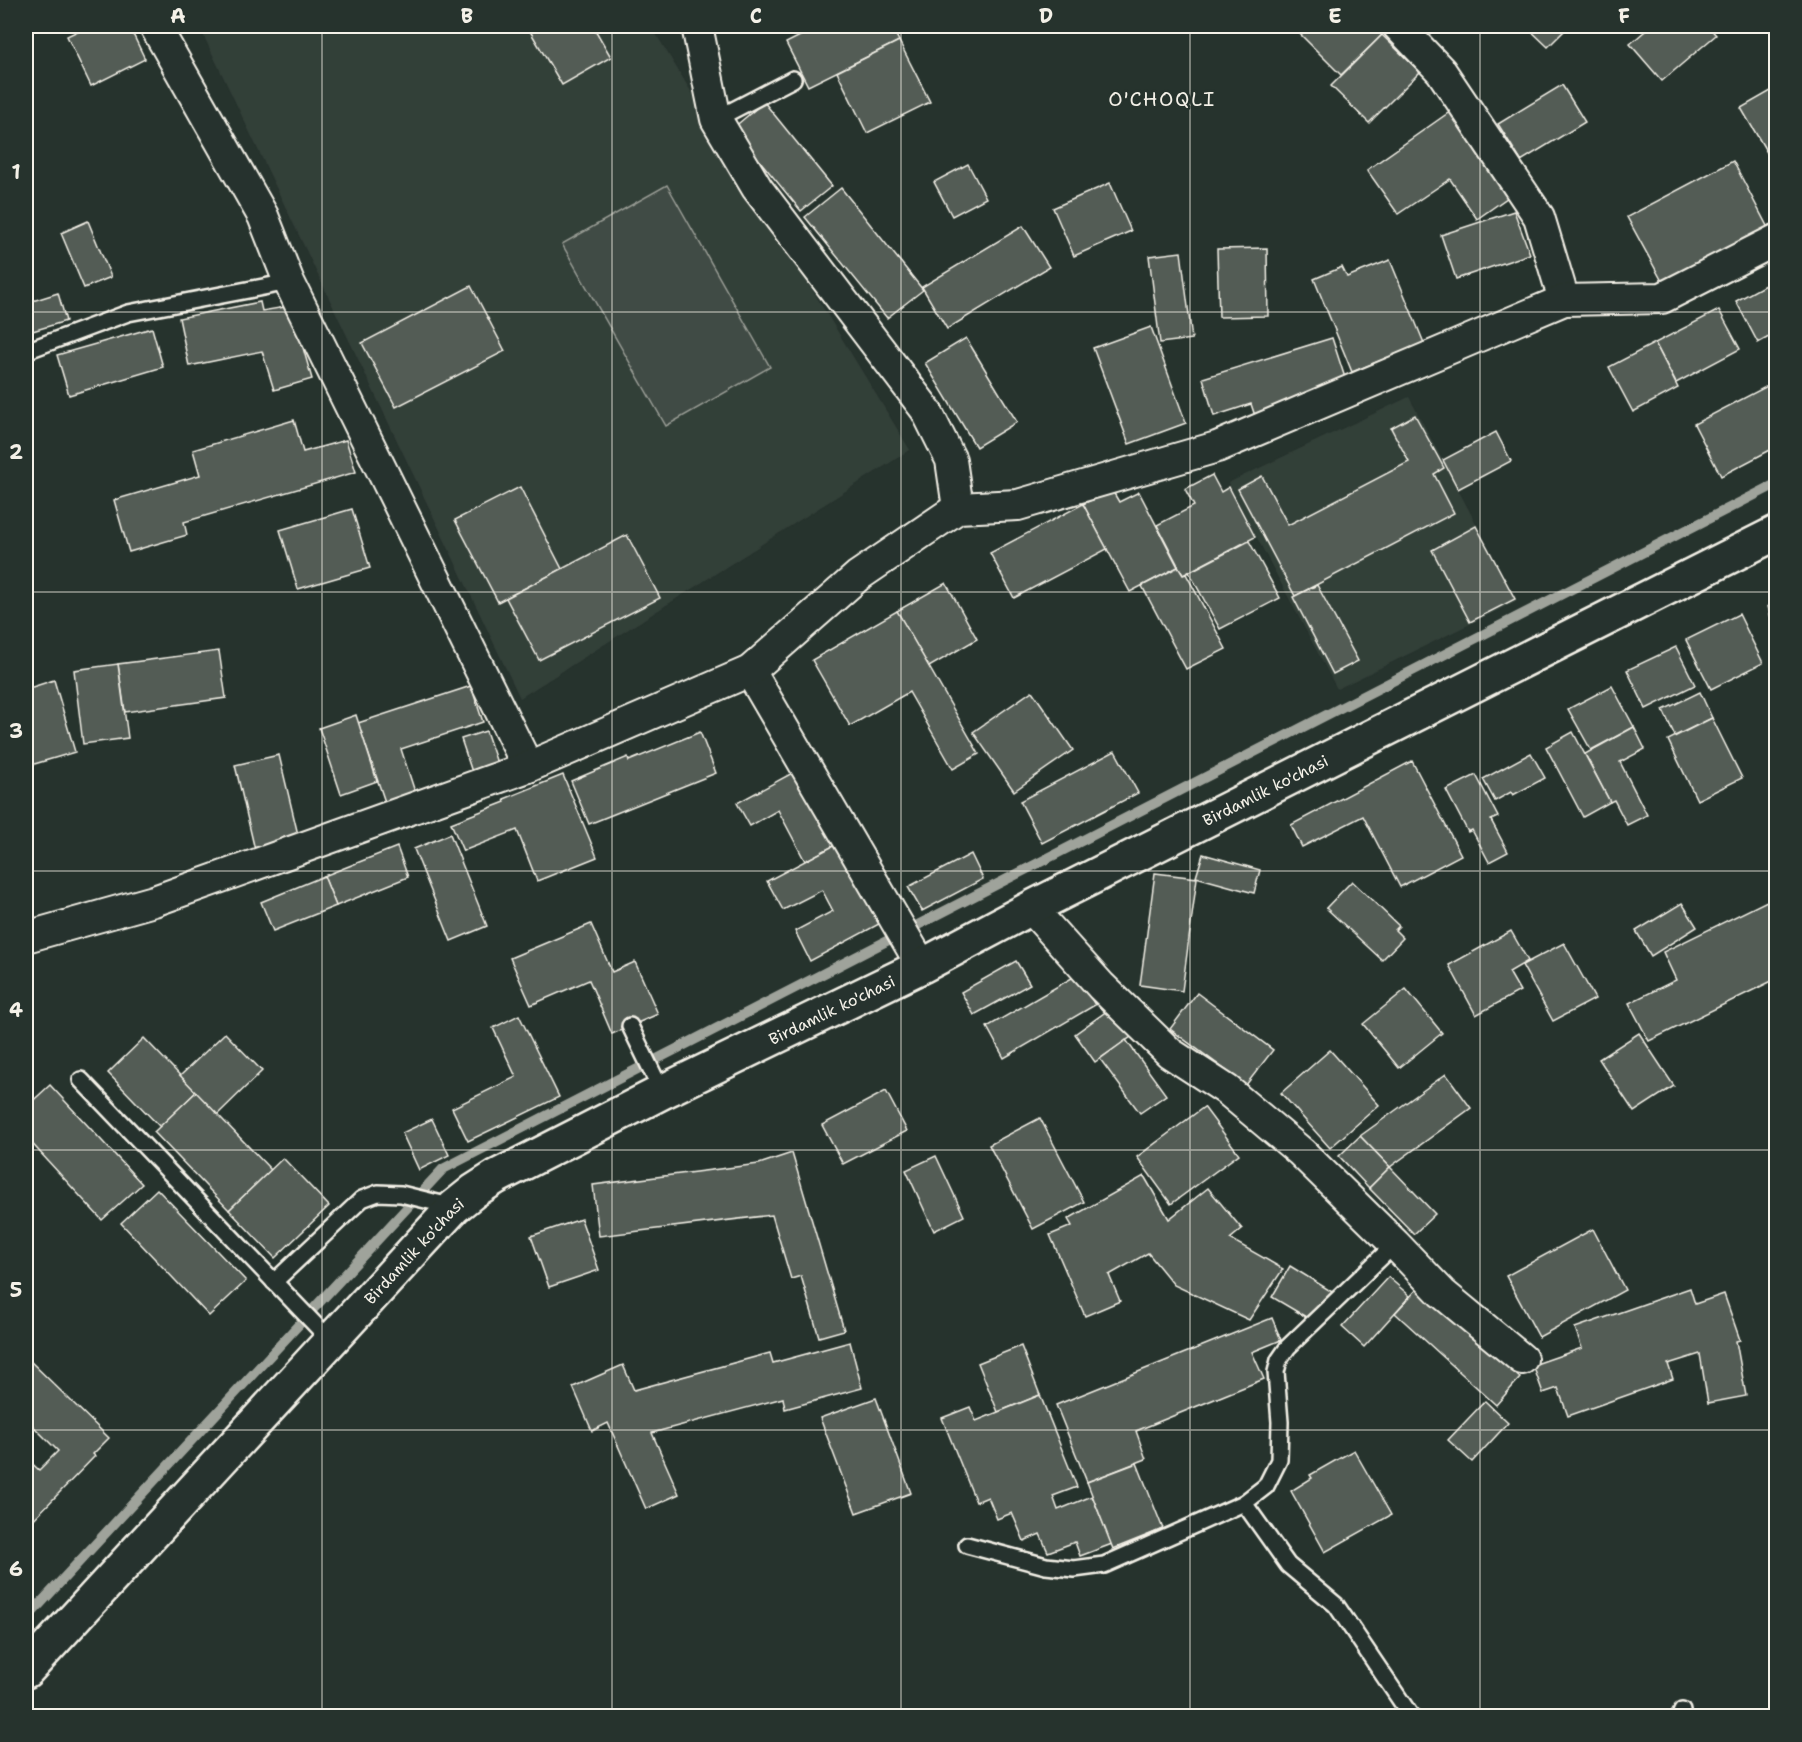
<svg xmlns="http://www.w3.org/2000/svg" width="1802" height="1742" viewBox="0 0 1802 1742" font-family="'Shantell Sans',sans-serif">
<rect width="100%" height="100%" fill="#26332d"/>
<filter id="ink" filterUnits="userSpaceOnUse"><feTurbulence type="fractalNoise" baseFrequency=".0167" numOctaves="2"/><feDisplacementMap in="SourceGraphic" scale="12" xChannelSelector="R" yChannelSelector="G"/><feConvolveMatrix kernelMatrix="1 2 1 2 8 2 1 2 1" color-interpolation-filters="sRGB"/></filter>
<g filter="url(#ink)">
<g fill="#333f39">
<path d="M199,26H651L910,450L520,698Z"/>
<path d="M1409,397L1517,601L1337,689L1228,483Z"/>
</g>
<path fill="#414b45" stroke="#9a9e96" stroke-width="1.5" d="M667,185L770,367L666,426L562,244Z"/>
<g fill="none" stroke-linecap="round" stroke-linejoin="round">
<path stroke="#9fa39b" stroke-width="10" d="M26,1619L443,1169L1776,484"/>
</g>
<g fill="#525c55" stroke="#f4f1e8" stroke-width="1.5">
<path d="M88,26H129L145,59L91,86L67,36Z"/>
<path d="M527,26H593L611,57L562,85Z"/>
<path d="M820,26H891L899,41L808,86L786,43Z"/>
<path d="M1294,26H1372L1382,35L1341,75L1293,27Z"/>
<path d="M1526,26H1569L1548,47Z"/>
<path d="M1651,26H1708L1716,35L1662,81L1630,44Z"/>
<path d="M1382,35L1420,72L1369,123L1331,86Z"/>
<path d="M899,41L930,102L867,133L837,72Z"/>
<path d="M1562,85L1585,122L1521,161L1498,124Z"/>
<path d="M1776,88V168L1741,108Z"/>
<path d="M764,102L832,186L801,211L733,128Z"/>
<path d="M1451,111L1511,195L1477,219L1450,179L1398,214L1367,170Z"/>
<path d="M1733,161L1768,228L1663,283L1627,217Z"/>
<path d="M968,164L986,198L952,216L934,182Z"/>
<path d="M1110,183L1131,231L1074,256L1053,208Z"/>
<path d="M841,188L923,290L887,318L805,217Z"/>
<path d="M1514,211L1530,254L1456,279L1441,235Z"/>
<path d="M88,221L111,277L84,288L61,233Z"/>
<path d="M1023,226L1049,267L947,329L922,287Z"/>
<path d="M1267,248L1268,316L1219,317L1217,249Z"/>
<path d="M1181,252L1192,339L1160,343L1149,256Z"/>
<path d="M1390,260L1424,343L1352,372L1314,279L1342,267L1347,277Z"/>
<path d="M1776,279V333L1758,343L1736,301Z"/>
<path d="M471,286L505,351L396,407L362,343Z"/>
<path d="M58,293L66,321L26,333V303Z"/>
<path d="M260,302L262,311L291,306L312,379L274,390L262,351L189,366L179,318Z"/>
<path d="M1719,310L1740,349L1676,383L1655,343Z"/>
<path d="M1151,327L1186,423L1129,444L1093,348Z"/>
<path d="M152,328L163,367L69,395L57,355Z"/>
<path d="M966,338L1017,422L976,447L925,363Z"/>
<path d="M1332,338L1348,387L1255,416L1251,404L1214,416L1203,378Z"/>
<path d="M1655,343L1678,388L1633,412L1609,367Z"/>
<path d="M1775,382L1776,386V447L1721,476L1694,424Z"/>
<path d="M1415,415L1444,468L1434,474L1454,513L1295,596L1238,489L1262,476L1288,525L1409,462L1391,428Z"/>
<path d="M294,420L303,452L346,440L356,472L184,522L187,535L129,552L114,500L200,475L193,450Z"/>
<path d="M1496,432L1511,461L1458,489L1443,460Z"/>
<path d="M1212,475L1221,492L1229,487L1255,537L1183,575L1157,525L1194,506L1185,489Z"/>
<path d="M520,487L562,569L498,602L455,520Z"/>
<path d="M1112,490L1119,502L1139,492L1178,567L1130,592L1083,504Z"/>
<path d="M1083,504L1107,549L1014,598L990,553Z"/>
<path d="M352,509L370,568L298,589L280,530Z"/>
<path d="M1476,526L1515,599L1470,622L1432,550Z"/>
<path d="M627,535L660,598L539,660L506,598Z"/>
<path d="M1249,541L1280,598L1220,629L1189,572Z"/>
<path d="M1178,567L1183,575L1186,574L1226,649L1186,669L1142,586Z"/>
<path d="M946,583L977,639L929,667L897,611Z"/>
<path d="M1317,585L1358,661L1333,674L1293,597Z"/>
<path d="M1776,604V639L1768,606Z"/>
<path d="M897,611L979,754L953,769L909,692L850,726L812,660Z"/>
<path d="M1739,614L1763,663L1711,689L1686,640Z"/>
<path d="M1676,647L1695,685L1646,709L1627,670Z"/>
<path d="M219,651L226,698L125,712L118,664Z"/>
<path d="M118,664L128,738L83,744L74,670Z"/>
<path d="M54,680L75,752L31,765L26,744V689Z"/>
<path d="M471,686L483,722L401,749L416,795L386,805L358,723Z"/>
<path d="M1612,686L1634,727L1591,750L1568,709Z"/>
<path d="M1032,691L1073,750L1014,791L973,732Z"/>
<path d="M1700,692L1712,718L1675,736L1663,710Z"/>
<path d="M356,715L377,781L341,794L319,728Z"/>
<path d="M1712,718L1742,778L1697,800L1668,740Z"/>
<path d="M1634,727L1645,749L1620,762L1647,815L1627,825L1614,800L1610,802L1585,754Z"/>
<path d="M486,731L498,766L473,775L461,739Z"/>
<path d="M700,732L716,773L589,824L571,781L628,757L629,761Z"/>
<path d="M1573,732L1610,802L1583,817L1546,747Z"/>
<path d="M1115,751L1138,793L1042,843L1020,801Z"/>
<path d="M1531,753L1545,778L1513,795L1511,792L1495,801L1483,779Z"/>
<path d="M279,755L299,839L255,850L235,765Z"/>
<path d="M1412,761L1461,855L1400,887L1363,816L1302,847L1291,825Z"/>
<path d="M796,771L837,844L805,861L778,810L750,826L737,803Z"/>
<path d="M563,775L597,857L537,881L517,830L463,851L451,823L505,802L504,799Z"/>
<path d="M1476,775L1498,817L1491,820L1508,852L1489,862L1472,830L1468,832L1446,790Z"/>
<path d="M450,834L487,926L451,941L414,849Z"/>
<path d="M837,844L879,924L810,961L795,931L833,911L822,890L783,910L767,881Z"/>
<path d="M397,847L408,877L336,906L324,876Z"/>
<path d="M971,854L983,879L922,911L908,887Z"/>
<path d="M1203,854L1260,870L1254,893L1196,877Z"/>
<path d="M1155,873L1197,878L1182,991L1140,985Z"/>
<path d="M324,876L336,906L273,931L261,902Z"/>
<path d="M1352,881L1399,926L1395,930L1403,938L1382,960L1326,908Z"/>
<path d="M1775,897L1776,901V979L1649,1041L1629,1003L1676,980L1663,952Z"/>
<path d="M1682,903L1697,927L1651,956L1636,931Z"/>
<path d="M591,924L612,972L635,962L658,1014L612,1034L589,980L531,1005L510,958Z"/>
<path d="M1511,931L1528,961L1509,972L1520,991L1476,1015L1449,965Z"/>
<path d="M1564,943L1595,999L1553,1021L1522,965Z"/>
<path d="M1016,961L1030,984L974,1015L961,992Z"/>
<path d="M1077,975L1095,1005L1004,1058L987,1027Z"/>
<path d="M1406,989L1442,1033L1399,1068L1363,1024Z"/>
<path d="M1197,993L1273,1050L1246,1085L1170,1029Z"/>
<path d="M1111,1008L1131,1037L1095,1062L1075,1034Z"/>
<path d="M519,1015L559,1097L468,1141L452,1108L516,1077L493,1028Z"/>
<path d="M225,1033L262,1071L217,1115L180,1076Z"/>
<path d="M1639,1033L1674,1086L1634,1112L1599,1059Z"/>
<path d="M144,1038L196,1092L160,1127L108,1073Z"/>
<path d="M1126,1040L1166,1095L1140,1113L1100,1059Z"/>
<path d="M1330,1050L1379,1105L1330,1148L1281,1093Z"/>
<path d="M1446,1074L1471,1108L1390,1167L1360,1136Z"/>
<path d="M50,1085L142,1184L102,1220L26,1137V1107Z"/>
<path d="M886,1091L907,1131L843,1164L822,1125Z"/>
<path d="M196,1092L271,1170L229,1210L154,1132Z"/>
<path d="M1204,1107L1239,1154L1171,1204L1137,1157Z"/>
<path d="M1040,1118L1084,1202L1033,1229L989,1145Z"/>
<path d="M432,1119L449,1155L419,1170L402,1133Z"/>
<path d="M1360,1136L1390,1167L1369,1188L1339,1156Z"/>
<path d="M792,1153L844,1330L819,1337L801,1276L791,1279L772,1215L599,1236L593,1185L759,1164Z"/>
<path d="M936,1156L964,1216L934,1231L906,1170Z"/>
<path d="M283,1158L329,1206L275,1258L229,1210Z"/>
<path d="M1390,1167L1435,1214L1414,1234L1369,1188Z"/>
<path d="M1144,1176L1169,1219L1208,1188L1242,1229L1230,1239L1283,1269L1249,1320L1174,1285L1148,1253L1109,1275L1120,1301L1085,1316L1050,1235L1072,1226L1068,1219Z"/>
<path d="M157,1189L246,1281L209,1316L121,1223Z"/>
<path d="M581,1219L599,1270L549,1287L531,1236Z"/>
<path d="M1593,1229L1625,1290L1539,1337L1506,1276Z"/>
<path d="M1290,1266L1334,1293L1306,1317L1272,1297Z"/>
<path d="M1388,1277L1410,1296L1364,1347L1342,1327Z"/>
<path d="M1419,1287L1520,1378L1496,1405L1395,1313Z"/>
<path d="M1690,1288L1695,1304L1724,1294L1740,1340L1736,1341L1746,1396L1708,1403L1700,1354L1668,1364L1673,1379L1568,1416L1558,1388L1543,1393L1533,1365L1582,1348L1575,1328Z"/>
<path d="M1272,1318L1281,1340L1252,1352L1264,1379L1136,1431L1146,1459L1087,1482L1056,1405Z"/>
<path d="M850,1342L862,1388L785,1409L783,1398L652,1433L679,1494L646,1509L608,1423L592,1431L573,1387L623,1365L634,1390L770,1353L773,1363Z"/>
<path d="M1021,1346L1040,1395L998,1412L978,1363Z"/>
<path d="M26,1357L109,1438L93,1454L95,1456L26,1527V1458L39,1470L58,1451L26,1419Z"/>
<path d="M1040,1395L1077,1487L1053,1496L1058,1510L1092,1496L1112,1544L1080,1556L1075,1542L1048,1552L1040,1534L1024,1541L1012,1513L997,1519L988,1497L976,1502L942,1418L970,1407L976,1421Z"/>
<path d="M876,1398L911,1493L856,1513L820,1418Z"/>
<path d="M1485,1401L1508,1423L1472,1462L1448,1440Z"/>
<path d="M1354,1450L1391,1515L1325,1552L1291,1491L1312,1478L1310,1475Z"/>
<path d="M1137,1463L1163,1529L1113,1549L1087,1482Z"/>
</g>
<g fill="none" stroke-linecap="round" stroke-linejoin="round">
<defs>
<g id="lane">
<path d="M716,119L793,79"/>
<path d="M26,351L128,313L289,282"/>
<path d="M630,1026L662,1092"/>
<path d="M81,1080L330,1340"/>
<path d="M274,1282L362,1199L378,1193L401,1194L454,1207"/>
<path d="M1244,1503L1288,1565L1336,1605L1411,1716"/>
<path d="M967,1545L1046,1566L1074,1569L1104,1565L1244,1503L1266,1486L1279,1460L1280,1422L1276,1372L1279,1360L1288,1347L1395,1244"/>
<path d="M1680,1716L1682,1711"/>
</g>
<g id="street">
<path d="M155,26L263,216L289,282L528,767"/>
<path d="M697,26L716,119L757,188L926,410L951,460L958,508"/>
<path d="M1398,26L1441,71L1539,217L1564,300"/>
<path d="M750,671L922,966"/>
<path d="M1031,908L1101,986L1170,1053L1227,1090L1301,1152L1395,1244L1442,1293L1522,1359"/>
<path d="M26,937L154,901L528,767L750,671L858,576L958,508L1018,505L1217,447L1564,300L1662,298L1776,240"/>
</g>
<g id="secondary">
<path id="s1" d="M26,1671L454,1207L474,1191L496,1177L662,1092L922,966L1031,908L1776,533"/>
</g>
</defs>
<use href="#lane" stroke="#f4f1e8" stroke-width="20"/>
<use href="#street" stroke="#f4f1e8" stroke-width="34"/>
<use href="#secondary" stroke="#f4f1e8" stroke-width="38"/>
<use href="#lane" stroke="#26332d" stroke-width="15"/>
<use href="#street" stroke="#26332d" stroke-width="30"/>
<use href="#secondary" stroke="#26332d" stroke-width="33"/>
</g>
</g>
<path fill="none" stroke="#f4f1e8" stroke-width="1.5" stroke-opacity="0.55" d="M322,26V1716M612,26V1716M901,26V1716M1190,26V1716M1480,26V1716M26,312H1776M26,592H1776M26,871H1776M26,1150H1776M26,1430H1776"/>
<g text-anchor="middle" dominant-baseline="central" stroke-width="5" stroke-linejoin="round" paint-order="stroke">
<g font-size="16" fill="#f4f1e8" stroke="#26332d">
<text stroke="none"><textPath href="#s1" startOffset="1544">Birdamlik ko'chasi</textPath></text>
<text stroke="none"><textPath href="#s1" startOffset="1058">Birdamlik ko'chasi</textPath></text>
<text stroke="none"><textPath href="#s1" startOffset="572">Birdamlik ko'chasi</textPath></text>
</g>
<g font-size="20" letter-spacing="1.5" fill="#f4f1e8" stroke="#26332d">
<text x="1162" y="99">O'CHOQLI</text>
</g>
</g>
<rect width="1802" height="1742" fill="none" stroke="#26332d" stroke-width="66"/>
<rect x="33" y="33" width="1736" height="1676" fill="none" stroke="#f4f1e8" stroke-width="2"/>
<g font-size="20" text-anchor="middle" font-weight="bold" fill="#f4f1e8">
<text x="178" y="23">A</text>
<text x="467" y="23">B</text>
<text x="756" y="23">C</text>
<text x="1046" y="23">D</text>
<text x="1335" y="23">E</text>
<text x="1624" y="23">F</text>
<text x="16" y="179">1</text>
<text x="16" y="459">2</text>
<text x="16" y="738">3</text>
<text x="16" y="1017">4</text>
<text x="16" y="1297">5</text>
<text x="16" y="1576">6</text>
</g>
</svg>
